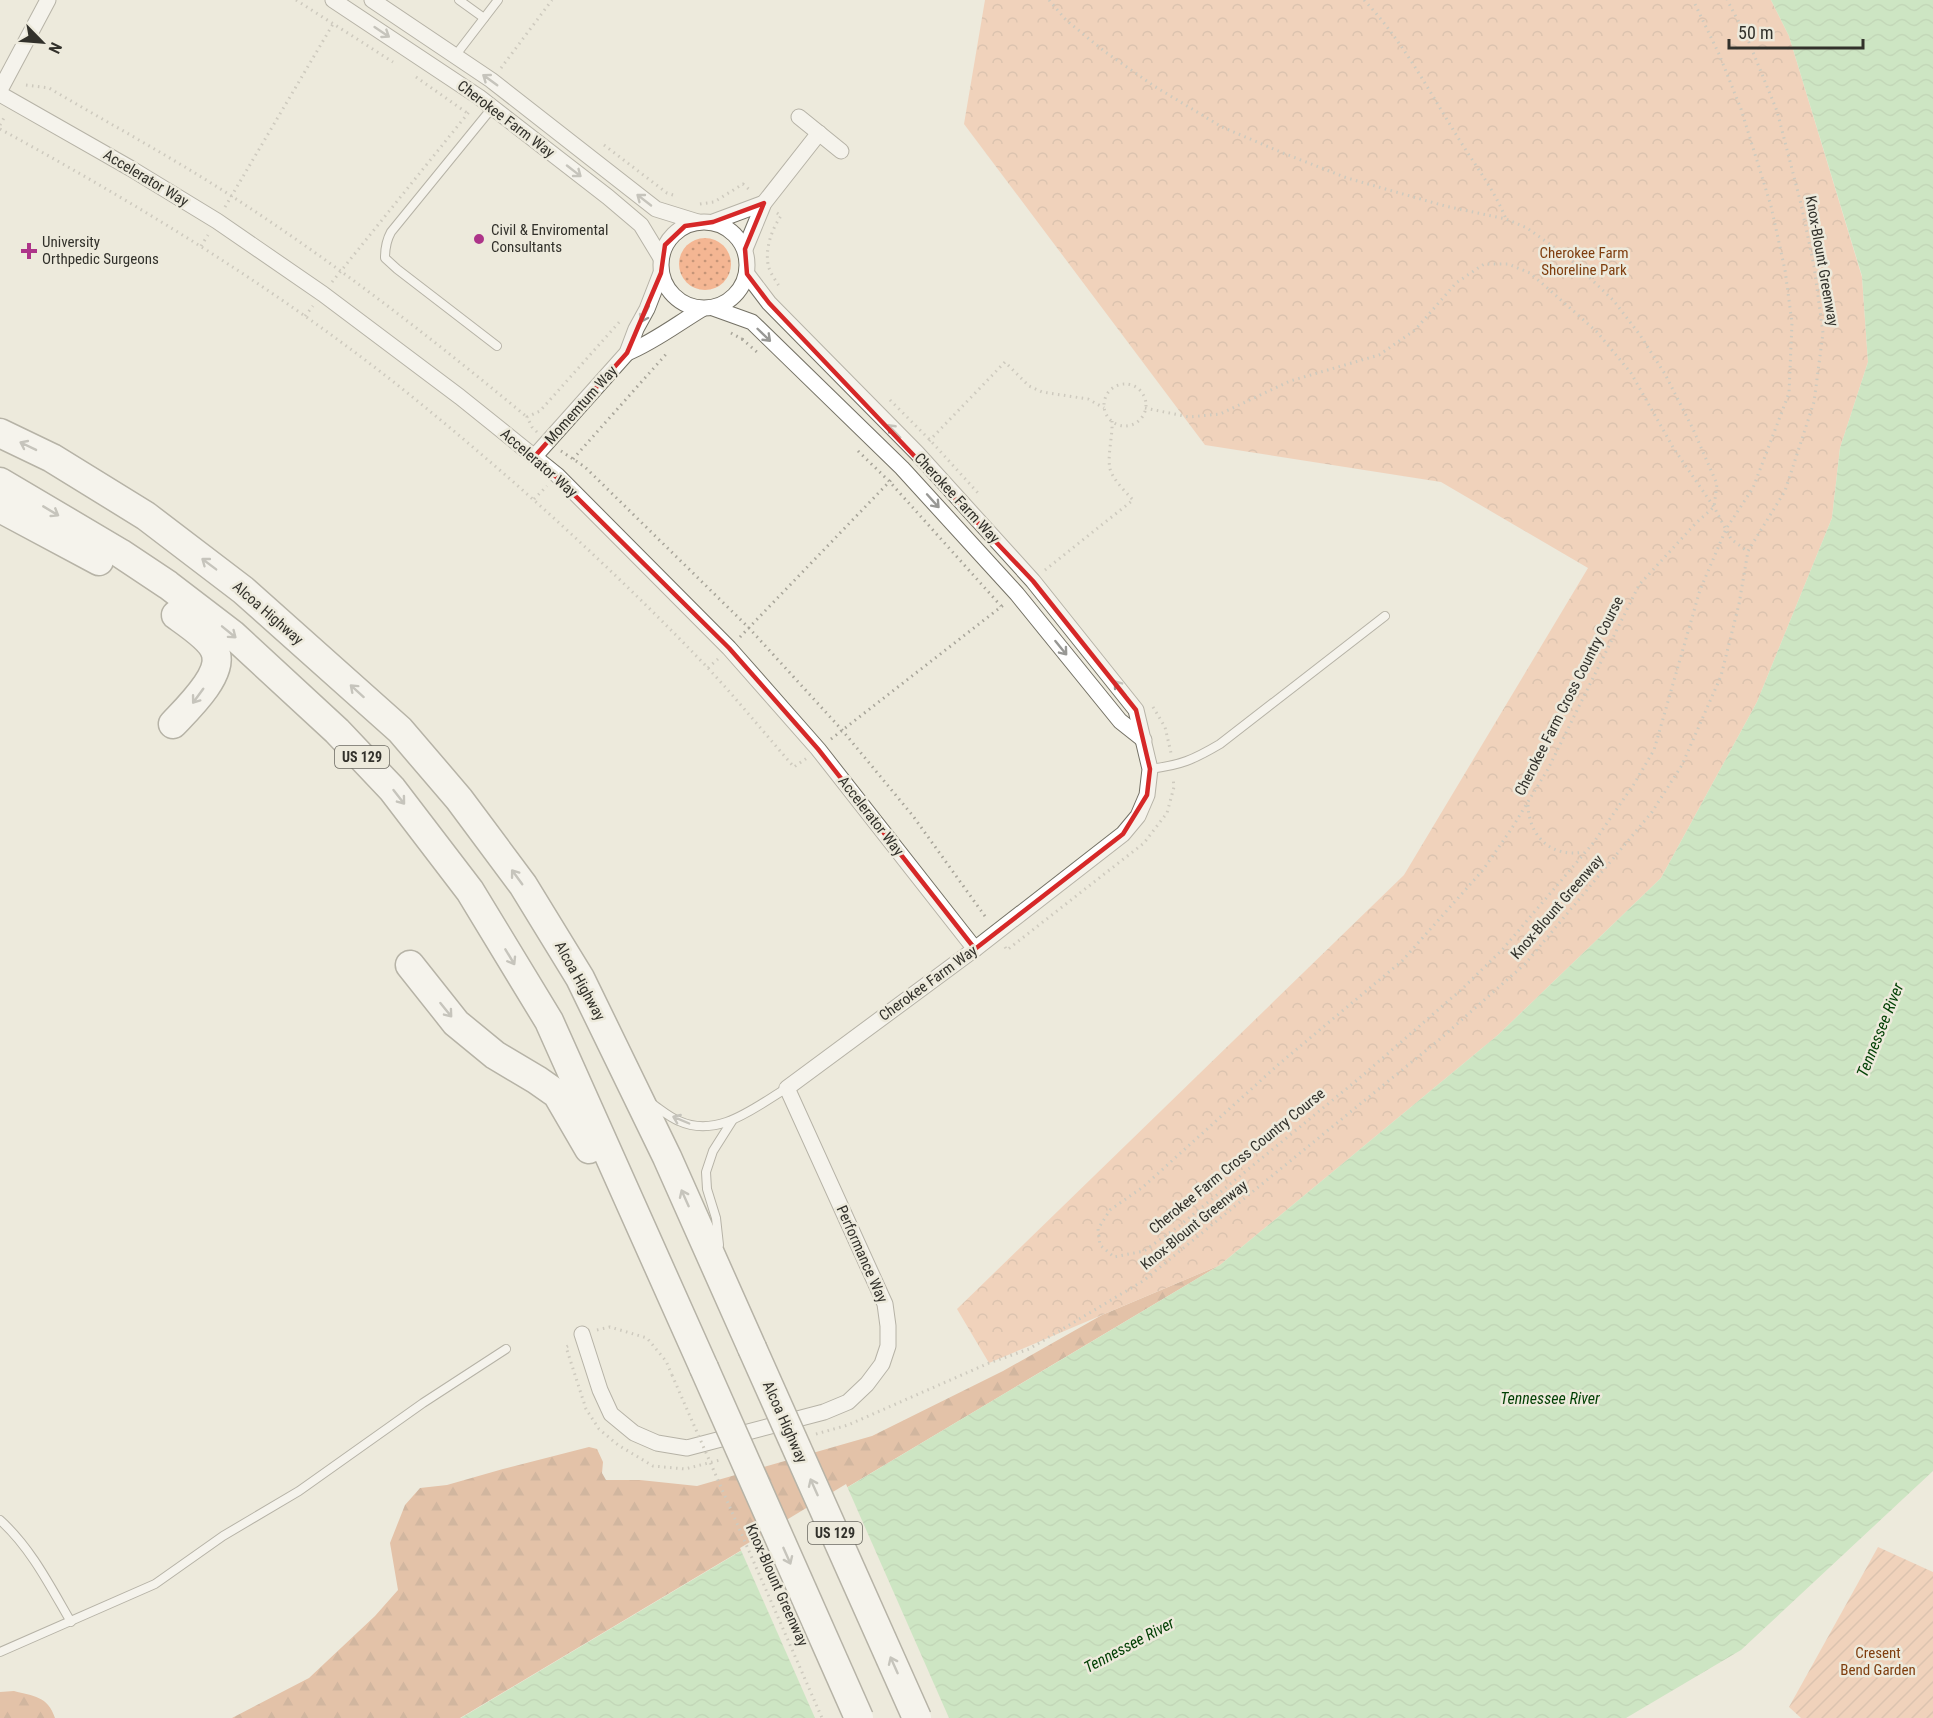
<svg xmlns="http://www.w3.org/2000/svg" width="1933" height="1718" viewBox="0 0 1933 1718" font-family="'Roboto Condensed',sans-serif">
<defs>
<pattern id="grass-dots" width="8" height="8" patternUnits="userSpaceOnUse" patternTransform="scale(1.5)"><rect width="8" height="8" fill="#f4b693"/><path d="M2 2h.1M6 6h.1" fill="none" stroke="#c69578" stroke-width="1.8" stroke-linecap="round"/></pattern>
<pattern id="forest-firs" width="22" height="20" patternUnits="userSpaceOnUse" patternTransform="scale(1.5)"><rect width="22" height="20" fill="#d89268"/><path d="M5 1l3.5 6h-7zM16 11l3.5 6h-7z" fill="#b07856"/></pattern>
<pattern id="park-crowns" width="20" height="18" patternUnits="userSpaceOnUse" patternTransform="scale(1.5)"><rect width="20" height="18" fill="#f4b693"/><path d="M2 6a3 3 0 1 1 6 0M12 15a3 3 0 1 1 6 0" fill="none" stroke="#c69578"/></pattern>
<pattern id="garden-furrows" width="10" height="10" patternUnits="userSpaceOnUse" patternTransform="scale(1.5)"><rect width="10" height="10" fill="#f4b693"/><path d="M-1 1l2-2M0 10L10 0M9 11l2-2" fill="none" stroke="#c69578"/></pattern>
<pattern id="water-waves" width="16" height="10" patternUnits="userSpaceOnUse" patternTransform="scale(1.5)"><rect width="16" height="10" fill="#a7e1a4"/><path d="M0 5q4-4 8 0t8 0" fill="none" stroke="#90c28d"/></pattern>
</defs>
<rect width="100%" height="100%" fill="#edeadc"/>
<circle fill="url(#grass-dots)" cx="705" cy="264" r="26"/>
<g fill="url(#forest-firs)">
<path d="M1220,1265L460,1718H232L309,1678L375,1616L398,1590L390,1543L405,1505L420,1488L447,1485L503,1469L589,1447L597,1449L603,1462L602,1473L606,1480H640L697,1486L872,1436L1003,1371L1102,1315Z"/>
<path d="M14,1691C33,1696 48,1696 55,1718H0V1692Z"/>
</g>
<path fill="url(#park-crowns)" d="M985,0H1771L1789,36L1862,277L1868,362L1840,448L1832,518L1757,702L1661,878L1498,1035L1220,1265L989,1363L957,1309L1404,875L1588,568L1441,482L1205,445L964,124Z"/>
<path fill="url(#garden-furrows)" d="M1878,1547L1933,1572V1718H1801L1789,1707Z"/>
<path fill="url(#water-waves)" d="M1771,0H1933V1471L1741,1650L1626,1718H461L1220,1265L1498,1035L1661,878L1757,702L1832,518L1840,448L1868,362L1862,276L1789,36Z"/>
<path fill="#edeadc" d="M846,1484L949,1718H815L740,1548Z"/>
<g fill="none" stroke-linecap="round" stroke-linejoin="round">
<defs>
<g id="lane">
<path d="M459,0L484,18"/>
<path d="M455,56L498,0"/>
<path d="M492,108L391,232C386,241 385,248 385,258L397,269L497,346"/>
<path d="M1150,769C1181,765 1193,760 1220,744L1385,616"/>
<path d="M651,1103C660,1109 669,1117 679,1121C718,1139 755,1107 787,1088"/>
<path d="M719,1245L716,1218L707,1189L706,1172L713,1151L732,1121"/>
<path d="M0,1520C31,1548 50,1586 71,1622"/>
<path d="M0,1652L155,1584L223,1536L299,1491L423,1403L506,1349"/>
</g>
<g id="street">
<path d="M333,0L479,97L608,197L641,225L661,258"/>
<path d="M372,0L491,80L656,209L698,222"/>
<path d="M0,90L48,0"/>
<path d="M0,94L130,168L217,221L323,294L460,397L557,475L729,648L818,749L975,949"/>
<path d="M799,117L841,151"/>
<circle cx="704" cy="265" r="43"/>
<path d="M713,222L764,203"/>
<path d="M745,249L764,203L819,133"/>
<path d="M713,308L752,322L902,468L1017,594L1120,721L1144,740"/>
<path d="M627,353C654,342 677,324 702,309"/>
<path d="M535,456L627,353L636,329L647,309L661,273"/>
<path d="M582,1334L600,1390L611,1414L634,1433L657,1443L687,1448L824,1412L848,1402L867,1384L882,1364L888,1346V1326L885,1304L787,1088L975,949L1123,834L1138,816L1147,795L1150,769L1136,710L1033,581L917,453L769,303L747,274"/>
</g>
<g id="highway">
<path d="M0,433L52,458L146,516L243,590L400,730L459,799L523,885L580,978L667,1157L752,1348"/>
<path d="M0,482L120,553L168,585L232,634L337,731L392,789L470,891L549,1021L704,1368"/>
<path d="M0,508L99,561"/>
<path d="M173,724C187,709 222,676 216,654C213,640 187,623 176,615"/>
<path d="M410,965L456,1023L495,1055L537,1080L557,1094L589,1149"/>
</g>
</defs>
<use href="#lane" stroke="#747165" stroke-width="10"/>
<use href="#street" stroke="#747165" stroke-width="17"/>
<use href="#highway" stroke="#747165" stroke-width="31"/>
<g stroke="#a8a59a" stroke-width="3" stroke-dasharray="1.5 4.5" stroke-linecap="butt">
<path d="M296,0L393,62"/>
<path d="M1049,0L1066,20L1104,51L1154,86L1222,127L1283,153L1347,178L1445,206L1506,219L1527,228L1569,258L1614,301L1640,335L1665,374L1693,429L1717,484L1714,507L1696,523L1639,585L1548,769L1512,828L1483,870L1402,961L1279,1064L1143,1187L1110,1210L1098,1229L1100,1245L1114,1257L1144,1251L1179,1226L1362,1076L1462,989L1502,950L1594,842L1634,784L1654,750L1700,590L1726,529L1753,488L1789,393L1792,323L1785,270L1771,206L1741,109L1719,54L1693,0"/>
<path d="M1364,0C1402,40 1428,89 1457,136C1474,164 1494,189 1506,219"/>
<path d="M501,68L552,0"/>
<path d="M416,77L470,115"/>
<path d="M26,85L49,88C110,124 173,158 233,197C335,263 433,339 527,417"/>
<path d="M0,125L5,116"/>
<path d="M0,129C143,207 283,293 410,395C514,479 614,570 706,666C737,699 765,734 794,767L807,758"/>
<path d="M604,145L667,193L676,196"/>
<path d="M700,204L714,202L743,184L751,191"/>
<path d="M225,207L333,24"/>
<path d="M777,213L781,216C771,230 764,252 769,268C771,274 776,281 779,286"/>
<path d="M201,246L208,235"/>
<path d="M332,282L469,112"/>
<path d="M305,316L313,306"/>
<path d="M731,333L742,339L744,335"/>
<path d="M742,339L757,352"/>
<circle cx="1125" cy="405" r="21"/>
<path d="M890,400L930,440L978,493"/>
<path d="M1145,408L1189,417L1220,414L1290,381L1379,355L1415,330L1456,283L1484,264H1508L1530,273L1552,292L1597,332L1631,373L1674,449L1714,507L1731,539L1747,551"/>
<path d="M537,432L532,427L527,417L540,411L622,319"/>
<path d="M929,441L1005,362L1029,386L1042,392L1088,399L1104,408"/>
<path d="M561,451L585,467L749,628L842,730L913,816L987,919"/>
<path d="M858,451L889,481L1001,606"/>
<path d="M573,459L668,352"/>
<path d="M534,499L547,486"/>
<path d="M1045,570L1133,500C1125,491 1114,481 1110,469C1107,456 1113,435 1112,421"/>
<path d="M740,637L891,480"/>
<path d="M708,668L718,659"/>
<path d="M1153,707L1165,727L1171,753"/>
<path d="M831,739L1006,603"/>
<path d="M1528,805C1529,837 1552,858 1584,852"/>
<path d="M1005,947L1007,950L1144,843L1167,813L1174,787L1173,778"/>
<path d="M597,1330L610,1327L647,1338L666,1361L672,1375"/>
<path d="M568,1346L566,1347L586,1409L599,1429L618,1445L653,1466L685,1469L720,1460"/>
<path d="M816,1434L848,1425L989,1363L1029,1349L1143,1281L1440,1039L1525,964L1652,812L1682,765L1721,676L1739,604L1748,551L1785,491L1814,402L1823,333L1814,266L1801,204L1777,111L1746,35L1727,0"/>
</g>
<use href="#lane" stroke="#fff" stroke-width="8"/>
<use href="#street" stroke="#fff" stroke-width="15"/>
<use href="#highway" stroke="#fff" stroke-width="28"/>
<defs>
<g id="highway-bridge">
<path d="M752,1348L917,1718"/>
<path d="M704,1368L859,1718"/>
</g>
</defs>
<use href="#highway-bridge" stroke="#747165" stroke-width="31" stroke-linecap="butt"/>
<path stroke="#a8a59a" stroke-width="3" stroke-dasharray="1.5 4.5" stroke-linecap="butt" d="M672,1375L822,1718"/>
<use href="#highway-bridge" stroke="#fff" stroke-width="28"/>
</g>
<defs><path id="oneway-shaft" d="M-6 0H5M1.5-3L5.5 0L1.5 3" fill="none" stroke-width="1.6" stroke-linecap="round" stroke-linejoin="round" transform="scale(1.5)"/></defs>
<g stroke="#989895">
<use href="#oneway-shaft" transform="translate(382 32) rotate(34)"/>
<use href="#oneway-shaft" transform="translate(490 80) rotate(-144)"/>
<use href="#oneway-shaft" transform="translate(574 171) rotate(38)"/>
<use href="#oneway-shaft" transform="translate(644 200) rotate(-142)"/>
<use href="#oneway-shaft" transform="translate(645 314) rotate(116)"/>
<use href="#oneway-shaft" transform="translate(764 335) rotate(44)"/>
<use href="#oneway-shaft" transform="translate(894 431) rotate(-134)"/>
<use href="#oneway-shaft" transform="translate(28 446) rotate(-154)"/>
<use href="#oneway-shaft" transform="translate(933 501) rotate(48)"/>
<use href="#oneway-shaft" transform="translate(51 511) rotate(31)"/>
<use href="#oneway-shaft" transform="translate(209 564) rotate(-143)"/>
<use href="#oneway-shaft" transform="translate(229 632) rotate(39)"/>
<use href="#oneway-shaft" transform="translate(1061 648) rotate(51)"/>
<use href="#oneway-shaft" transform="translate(1120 688) rotate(-128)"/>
<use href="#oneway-shaft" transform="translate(357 691) rotate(-138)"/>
<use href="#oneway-shaft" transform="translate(198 696) rotate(126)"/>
<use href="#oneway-shaft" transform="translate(399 797) rotate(52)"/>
<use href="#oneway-shaft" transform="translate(517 877) rotate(-126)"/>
<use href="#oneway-shaft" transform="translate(510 957) rotate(59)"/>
<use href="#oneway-shaft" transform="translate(446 1010) rotate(51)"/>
<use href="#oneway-shaft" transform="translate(681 1120) rotate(-157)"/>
<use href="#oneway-shaft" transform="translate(685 1198) rotate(-114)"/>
<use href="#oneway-shaft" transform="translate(814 1487) rotate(-114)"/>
<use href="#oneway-shaft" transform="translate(787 1556) rotate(66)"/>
<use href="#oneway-shaft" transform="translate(894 1665) rotate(-114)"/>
</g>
<path d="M0 0H1933V1718H0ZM764,203L745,249L747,274L769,303L1033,581L1136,710L1150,769L1147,795L1123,834L975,949L818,749L729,648L535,456L627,353L661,273L665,245L685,226L713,222Z" fill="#edeadc" fill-opacity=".55" fill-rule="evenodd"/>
<path fill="none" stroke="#d62828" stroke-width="4.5" stroke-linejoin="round" d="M764,203L745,249L747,274L769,303L1033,581L1136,710L1150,769L1147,795L1123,834L975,949L818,749L729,648L535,456L627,353L661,273L665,245L685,226L713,222Z"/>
<g fill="#ad3489" stroke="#edeadc" stroke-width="2">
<circle cx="479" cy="239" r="6"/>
<path d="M26 242h6v6h6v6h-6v6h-6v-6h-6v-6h6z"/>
</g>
<g text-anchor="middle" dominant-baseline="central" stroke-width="5" stroke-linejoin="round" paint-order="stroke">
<g fill="#edeadc" stroke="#6a6860" stroke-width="1.5">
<rect x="335" y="746" width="54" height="22" rx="4.5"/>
<rect x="808" y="1522" width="54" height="22" rx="4.5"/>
</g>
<g font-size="14" font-weight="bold" fill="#32312b">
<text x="362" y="757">US 129</text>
<text x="835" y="1533">US 129</text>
</g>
<g font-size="15" fill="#32312b" stroke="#edeadc">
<text transform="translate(506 119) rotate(37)">Cherokee Farm Way</text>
<text transform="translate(146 178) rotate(31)">Accelerator Way</text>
<text transform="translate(1822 261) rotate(80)">Knox-Blount Greenway</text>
<text transform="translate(581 405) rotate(-48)">Momemtum Way</text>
<text transform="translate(539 463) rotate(41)">Accelerator Way</text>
<text transform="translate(957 498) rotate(47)">Cherokee Farm Way</text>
<text transform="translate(268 613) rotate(41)">Alcoa Highway</text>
<text transform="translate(1569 696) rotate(-63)">Cherokee Farm Cross Country Course</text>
<text transform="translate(871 816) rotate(52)">Accelerator Way</text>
<text transform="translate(1557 907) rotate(-49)">Knox-Blount Greenway</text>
<text transform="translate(580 981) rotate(61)">Alcoa Highway</text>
<text transform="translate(928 983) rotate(-36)">Cherokee Farm Way</text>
<text transform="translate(1237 1161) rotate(-39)">Cherokee Farm Cross Country Course</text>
<text transform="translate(1194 1225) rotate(-39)">Knox-Blount Greenway</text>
<text transform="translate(862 1254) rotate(66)">Performance Way</text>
<text transform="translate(785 1422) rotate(66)">Alcoa Highway</text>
<text transform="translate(777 1585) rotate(66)">Knox-Blount Greenway</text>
</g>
<g font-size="15" fill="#32312b" stroke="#edeadc" text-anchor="start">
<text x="491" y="230">Civil &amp; Enviromental<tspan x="491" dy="17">Consultants</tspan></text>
<text x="42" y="242">University<tspan x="42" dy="17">Orthpedic Surgeons</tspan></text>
</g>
<g font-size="15" fill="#7f3e0f" stroke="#edeadc">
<text x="1584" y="253">Cherokee Farm<tspan x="1584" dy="17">Shoreline Park</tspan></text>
<text x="1878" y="1653">Cresent<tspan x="1878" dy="17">Bend Garden</tspan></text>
</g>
<g font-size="16" font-style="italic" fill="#003f03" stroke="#edeadc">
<text transform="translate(1880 1030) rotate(-68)">Tennessee River</text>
<text x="1550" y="1398">Tennessee River</text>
<text transform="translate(1129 1645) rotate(-28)">Tennessee River</text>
</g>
</g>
<g transform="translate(42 42) rotate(115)" stroke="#edeadc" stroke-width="4.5" paint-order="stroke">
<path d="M0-4.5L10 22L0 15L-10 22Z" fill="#32312b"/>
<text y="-9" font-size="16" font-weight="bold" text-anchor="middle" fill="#32312b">N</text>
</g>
<path d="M1729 39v9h134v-9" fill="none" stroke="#32312b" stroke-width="3"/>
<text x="1738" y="39" font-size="18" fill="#32312b" stroke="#edeadc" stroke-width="4.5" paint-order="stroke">50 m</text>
</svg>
